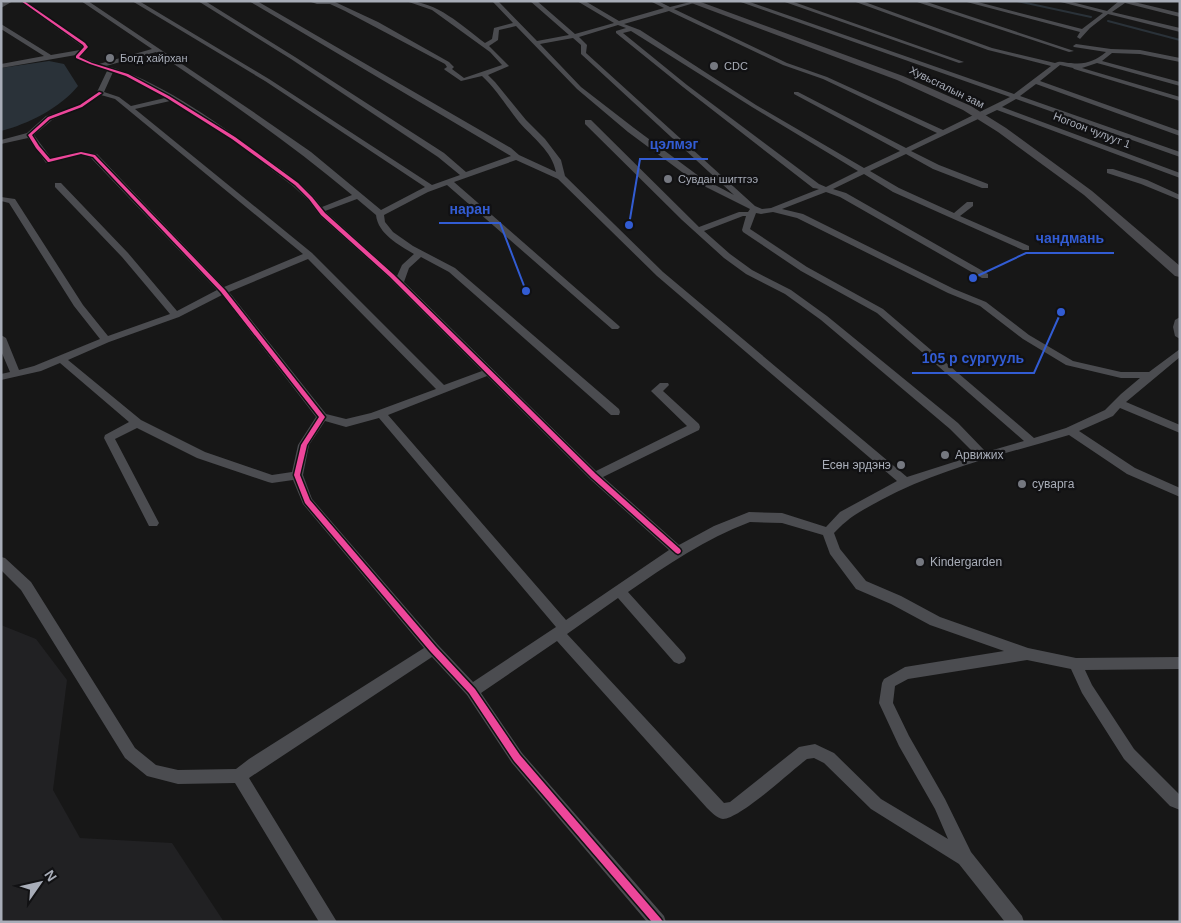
<svg xmlns="http://www.w3.org/2000/svg" width="1181" height="923" viewBox="0 0 1181 923" font-family="Helvetica,sans-serif">
<rect width="100%" height="100%" fill="#171717"/>
<path fill="#212123" d="M1,625L36,639L67,680L53,790L80,838L172,843L224,922H1Z"/>
<path fill="#2a3239" d="M49,61L64,64L78,86C60,108 28,124 1,131V68Z"/>
<g fill="none" stroke-linecap="round" stroke-linejoin="round">
<g stroke="#2a3239" stroke-width="2">
<path d="M1017,1L1091,17"/>
<path d="M1108,21L1180,40"/>
</g>
<g fill="#4b4c50" fill-rule="evenodd">
<path d="M5,1H13L1,8V4Z"/>
<path d="M19,1H26L86,43L89,47L81,57L99,64L152,49L81,1H88L249,109L311,152L381,210L425,187L265,81L132,1H139L269,79L432,185L460,175L438,157L291,59L198,1H205L295,57L444,153L466,172L511,156L249,1H257L511,148L519,155L556,172C552,151 533,138 519,122C507,107 497,90 482,76L461,81L445,70L444,69L447,67L445,64L345,11L330,4H317L308,1L335,2L378,22L449,62L454,67L452,69L464,78L502,65L490,52L432,10L406,1C437,1 462,26 485,43L492,39L494,28L513,23L492,1H498L537,41L569,35L530,1H537L575,34L614,23L577,1H585L619,21L664,8L650,1H658L670,7L694,1V3L674,9L787,63L827,77L943,130L1010,97L738,1H747L1014,94L1051,66L988,50L853,1H862L992,48L1055,63C1061,60 1065,63 1071,63C1085,65 1095,61 1106,52L1074,47L1073,46L1076,44L1111,49L1140,50L1180,58V62L1140,54L1112,53L1102,61L1180,82V86L1097,63L1082,68L1180,97V101L1074,69L1073,68L1060,65L1040,81L1180,131V136L1036,84L1020,96L1180,152V157L1016,99L1002,107L1180,173V178L997,110L911,151L939,165L988,184V188H982L933,169L906,154L870,171L899,188L954,213L967,202H973V206L960,216L1029,246V250H1023L893,192L864,174L833,189L846,193L988,274V278H982L840,197L826,192L782,209L803,214L954,289L986,302L1029,335L1073,361L1121,372H1149L1180,349V357L1126,402L1180,425V433L1120,408L1113,416L1079,431L1135,468L1180,488V497L1127,474L1069,435C1005,454 939,469 881,500C861,511 850,516 834,533L840,549L866,581L901,596L940,617L1028,648L1076,658L1180,657V669L1085,670L1092,685L1134,749L1180,795V810L1170,806L1124,759L1082,693L1071,669L1027,660L908,679L895,686L893,703L909,736L945,799L971,852L1022,916L1024,922H1005L959,864L871,809L824,763L814,758L807,759C791,771 740,819 723,819C717,818 711,812 707,808L557,641L481,693L522,753L664,916L666,922H647L512,763L467,695L432,657L249,778L337,922H319L235,783L178,784L147,776L125,758L21,590L1,570V557L5,558L31,582L135,748L156,765L178,770L236,769L249,759L424,648L303,504L293,480L272,483L268,482L197,458L137,428L115,439L159,523L157,526H149L104,438L105,435L129,422L60,363L41,371L1,380V374L10,372L1,351V335L6,338L19,370L34,366L100,339L74,306L9,203L1,201V197L15,199L83,305L108,336L170,314L122,257L55,187V183H61L128,253L177,311L217,290L91,158L81,155L49,163H46L28,138L1,144V140L27,133L46,116L79,105L97,92L107,71L75,58L76,55L1,68V64L44,56L1,29V24L51,55L80,50L83,47ZM669,11L783,65L823,79L937,133L906,148L798,92H794V94L900,151L864,168L756,105L640,30L624,24ZM618,25L626,28L616,31V33L683,87L813,188L819,189L771,208L762,209L755,206L586,53L587,45L579,37ZM516,26L577,89L628,132L694,181L750,209L748,212H739L699,227L591,120H585V124L682,220L724,258L746,274L785,294L821,320L950,429L976,455L907,477L663,272L565,176L561,160L545,139L526,120L495,82L488,75L509,66L489,46L498,40L499,30ZM631,31L752,107L858,171L826,187L819,184L687,85L623,33ZM573,38L581,45V54L734,195L700,177L634,128L581,87L540,44ZM156,52C223,97 290,143 352,195L322,207C306,185 283,170 261,155C221,125 154,77 106,66ZM113,72L132,79L165,98L131,106L119,97L104,92ZM101,95L115,99L303,254L224,287L97,154L81,151L51,158L34,135L52,120L83,107ZM170,101L231,139L293,186L308,200L320,216L388,277L482,371L444,385L312,253L135,109ZM516,160L558,179L657,276L897,481L840,512L826,527L782,513L749,512L714,526L679,545L603,477L699,430L700,427L699,424L663,391L669,385L668,383H660L651,391L687,426L596,471L404,282L409,268L421,257L449,272L611,415H619L620,412L619,409L455,268L413,246L393,232L385,222L384,215L428,192L447,185L612,329H618L620,327L618,325L454,182ZM357,199L376,215C378,234 399,245 414,254L402,265L397,276L325,211ZM773,212L797,218L948,293L980,306L1023,339L1066,365L1121,378H1140L1121,394L1105,410L1066,428L1034,438L883,309L807,267L750,229L756,213L761,214ZM743,216H746L742,230L743,232L801,271L877,313L1024,441L986,452L958,423L827,316L791,290L752,270L730,254L704,231ZM308,259L436,389L371,413L346,419L326,414L229,292ZM222,295L316,417L298,445L292,472L272,475L205,452L141,420L68,360L109,342L179,317ZM487,376L590,479L669,550L566,620L388,415ZM379,418L556,627L473,682L438,645L312,499L303,475L309,445L325,421L346,427ZM750,522L782,523L823,535L830,554L856,589L891,604L930,625L1004,651L905,667L884,679L882,683L879,703L899,746L935,809L948,839L881,799L834,753L815,744L799,747L730,802L724,803L567,634L618,598L674,662L679,664L684,662L686,658L684,654L628,592C667,565 705,539 750,522Z"/>
<path d="M782,1H791L964,62L959,63Z"/>
<path d="M914,1H924L1074,51L1069,52Z"/>
<path d="M963,1H974L1082,29L1103,13L1057,1H1068L1107,11L1119,1H1130L1180,13V17L1125,3L1112,12L1180,28V32L1108,14L1090,28L1080,39L1077,37L1080,32Z"/>
<path d="M1107,169H1113L1147,180L1180,195V200L1141,184L1107,173Z"/>
<path d="M1180,317V339L1175,336L1173,327L1175,320Z"/>
</g>
<path fill="#4a4a4e" fill-rule="evenodd" d="M686,1H698L903,76L971,106L1006,128L1092,191L1180,266V277L1175,276L1084,195L998,132L963,110L897,80Z"/>
<defs>
<g id="cycleway">
<path d="M21,1H24L85,43L88,47L79,57L92,63L128,74L169,96L235,137L298,183L312,197L325,213L393,274L596,474L680,549L681,551L680,553L678,554L676,553L592,478L389,276L321,215L309,199L295,185L232,139L167,98L126,76L90,64L76,58V56L84,47L83,45Z"/>
<path d="M99,92L102,93L82,107L50,119L32,135L39,146L50,159L81,152L95,155L225,290L325,417L307,445L300,475L310,500L436,647L475,689L520,755L661,919L663,922H652L514,761L469,693L430,651L305,503L294,475L301,445L319,417L221,292L93,157L81,154L49,162H48L36,148L28,135L48,117L80,105Z"/>
</g>
</defs>
<use href="#cycleway" stroke="#111113" stroke-width="3"/>
<use href="#cycleway" fill="#ed469a" fill-rule="evenodd"/>
</g>
<g fill="#757880" stroke="#111113" stroke-width="2">
<circle cx="110" cy="58" r="5"/>
<circle cx="714" cy="66" r="5"/>
<circle cx="668" cy="179" r="5"/>
<circle cx="945" cy="455" r="5"/>
<circle cx="901" cy="465" r="5"/>
<circle cx="1022" cy="484" r="5"/>
<circle cx="920" cy="562" r="5"/>
</g>
<g text-anchor="middle" dominant-baseline="central" stroke-width="4.5" stroke-linejoin="round" paint-order="stroke">
<g font-size="11" fill="#a8adb8" stroke="#111113" text-anchor="start">
<text x="120" y="58">Богд хайрхан</text>
<text x="724" y="66">CDC</text>
<text x="678" y="179">Сувдан шигтгээ</text>
</g>
<g font-size="11" fill="#a8adb8" stroke="#111113">
<text transform="translate(947 87) rotate(26)">Хувьсгалын зам</text>
<text transform="translate(1092 130) rotate(21)">Ногоон чулуут 1</text>
</g>
<g font-size="12" fill="#a8adb8" stroke="#111113" text-anchor="start">
<text x="955" y="455">Арвижих</text>
<text x="891" y="465" text-anchor="end">Есөн эрдэнэ</text>
<text x="1032" y="484">суварга</text>
<text x="930" y="562">Kindergarden</text>
</g>
</g>
<path fill="none" stroke="#325cd3" stroke-width="2" d="M629 225L640 159H708M526 291L500 223H439M973 278L1026 253H1114M1061 312L1034 373H912"/>
<g fill="#325cd3" stroke="#111113" stroke-width="2">
<circle cx="629" cy="225" r="5"/>
<circle cx="526" cy="291" r="5"/>
<circle cx="973" cy="278" r="5"/>
<circle cx="1061" cy="312" r="5"/>
</g>
<g font-size="14" text-anchor="middle" font-weight="bold" fill="#325cd3" stroke="#111113" stroke-width="4.5" stroke-linejoin="round" paint-order="stroke">
<text x="674" y="149">цэлмэг</text>
<text x="470" y="214">наран</text>
<text x="1070" y="243">чандмань</text>
<text x="973" y="363">105 р сургууль</text>
</g>
<rect width="1181" height="923" fill="none" stroke="#a8adb8" stroke-width="5"/>
<g transform="translate(40 883) rotate(56)" stroke="#111113" stroke-width="4" paint-order="stroke">
<path d="M0-4L9 19L0 12L-9 19Z" fill="#a8adb8"/>
<text y="-8" font-size="14" font-weight="bold" text-anchor="middle" fill="#a8adb8">N</text>
</g>
</svg>
